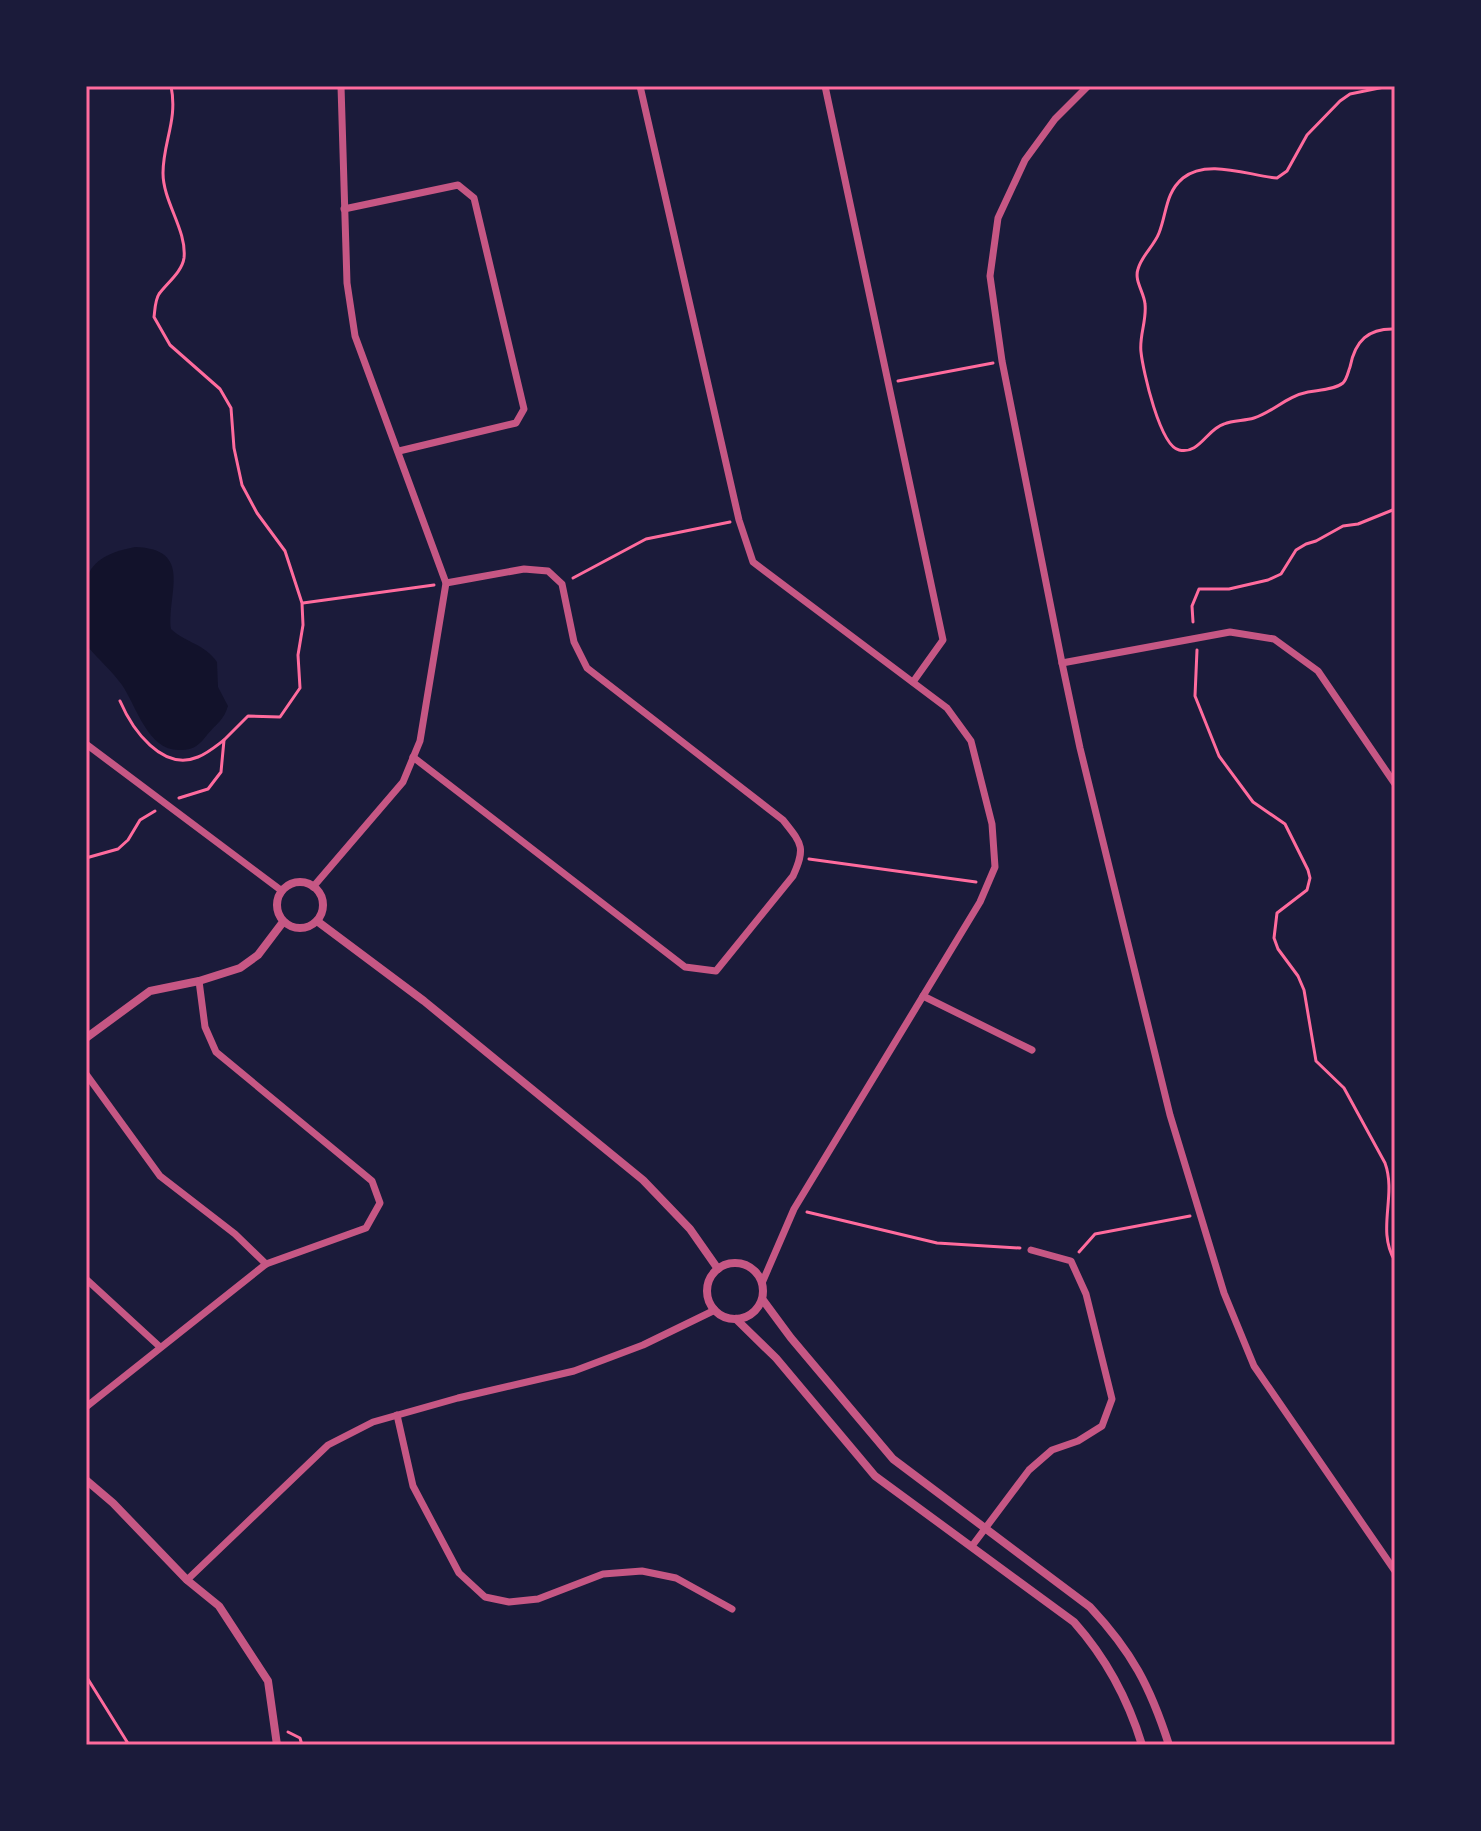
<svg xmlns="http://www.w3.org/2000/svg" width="1481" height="1831" viewBox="0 0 1481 1831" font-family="'Source Serif 4',serif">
<rect width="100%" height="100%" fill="#1b1b3a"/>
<path fill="#12122b" d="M135,547C194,549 167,593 171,629C186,643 205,644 217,662L218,687L228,706C224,720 216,724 207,735C200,744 194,750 181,750C148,752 137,707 122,685C112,671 99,660 88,647L86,641C86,589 72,559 135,547Z"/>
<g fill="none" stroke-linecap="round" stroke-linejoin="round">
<g stroke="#ff6b9d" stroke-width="3">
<path d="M171,86C178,120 163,142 163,173C163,202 187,230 184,258C182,272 167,283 159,294C155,300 155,310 154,317L170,345L220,389L231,408L234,448L242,485L257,513L285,551L302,603L303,625L298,655L300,688L280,717L248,716L224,740L221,772L208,789L179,798"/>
<path d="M1389,86L1350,94L1340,101L1307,135L1287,171L1277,178C1250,176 1207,158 1183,178C1165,193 1167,213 1159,233C1154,246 1142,255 1138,269C1134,281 1144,292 1145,304C1147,320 1139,336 1141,352C1143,371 1160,446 1179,450C1199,455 1207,429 1224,424C1233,420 1244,421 1254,418C1273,412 1287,396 1308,392C1318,390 1334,390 1343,383C1347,379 1348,372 1350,367C1355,341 1368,328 1395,329"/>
<path d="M898,381L993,363"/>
<path d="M573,578L646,539L730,522"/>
<path d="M303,603L434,585"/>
<path d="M1193,622L1192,606L1199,589H1229L1268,580L1281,574L1296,550L1306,544L1316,541L1343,526L1358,524L1395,509"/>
<path d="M1197,650L1195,696L1219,756L1253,802L1285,824L1308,870L1310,878L1307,890L1277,913L1274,938L1278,949L1298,976L1304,990L1316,1061L1344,1088L1385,1163C1397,1196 1376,1230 1395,1261"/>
<path d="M120,701C132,729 162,772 198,757C208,753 216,746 224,740"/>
<path d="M86,858L118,849L128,840L140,820L155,811"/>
<path d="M809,859L976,882"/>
<path d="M807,1212L937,1243L1020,1248"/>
<path d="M1079,1252L1095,1234L1190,1216"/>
<path d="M86,1676L129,1745"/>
<path d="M288,1732L300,1738L302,1745"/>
</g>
<g stroke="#c65784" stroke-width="7">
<path d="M640,86L739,520L753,562L947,708L971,741L992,824L995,867L980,902L794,1209L762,1283"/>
<path d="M825,86L943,640L913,682"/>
<path d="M1088,86L1055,119L1025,160L998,218L990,276L1002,361L1062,663L1080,748L1170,1115L1224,1293L1254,1366L1395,1571"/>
<path d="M344,209L458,185L474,198L524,409L516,423L399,451"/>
<path d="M1062,663L1230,632L1274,639L1318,671L1395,784"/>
<path d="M86,744L282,891"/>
<path d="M413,757L685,967L716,971L793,876C806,847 802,844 783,820L587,668L574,642L562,584L548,571L524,569L446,583"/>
<path d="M313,887L403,782L420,741L446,583L355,336L347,283L341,86"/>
<path d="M923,996L1032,1050"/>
<path d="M86,1074L160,1176L235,1234L266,1264"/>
<path d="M86,1279L160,1347"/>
<path d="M86,1407L266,1264L366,1228L380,1203L372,1181L216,1052L205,1027L199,981"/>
<path d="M397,1415L413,1486L459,1573L485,1597L509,1602L538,1599L603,1574L642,1571L676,1578L732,1609"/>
<path d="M972,1546L1029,1470L1052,1450L1078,1441L1102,1426L1112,1399L1086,1294L1071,1261L1031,1250"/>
<path d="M187,1580L328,1445L373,1422L458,1398L574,1371L643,1345L715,1310"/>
</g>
<g stroke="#c65784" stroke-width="8">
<circle cx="300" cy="905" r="23"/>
<path d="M317,921L424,1001L643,1180L690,1229L718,1269"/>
<path d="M86,1038L150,991L199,981L240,968L258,955L283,922"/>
<circle cx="735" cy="1291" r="28"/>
<path d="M763,1300L791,1338L893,1459L1090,1607C1132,1652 1150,1686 1169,1745"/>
<path d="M736,1319L776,1358L875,1476L1074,1622C1106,1658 1128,1699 1142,1745"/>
<path d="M86,1480L113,1503L187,1580L219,1606L268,1681L277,1745"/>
</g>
</g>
<rect width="1481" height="1831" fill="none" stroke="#1b1b3a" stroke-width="176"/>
<rect x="88" y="88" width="1305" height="1655" fill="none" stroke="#ff6b9d" stroke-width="3"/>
</svg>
